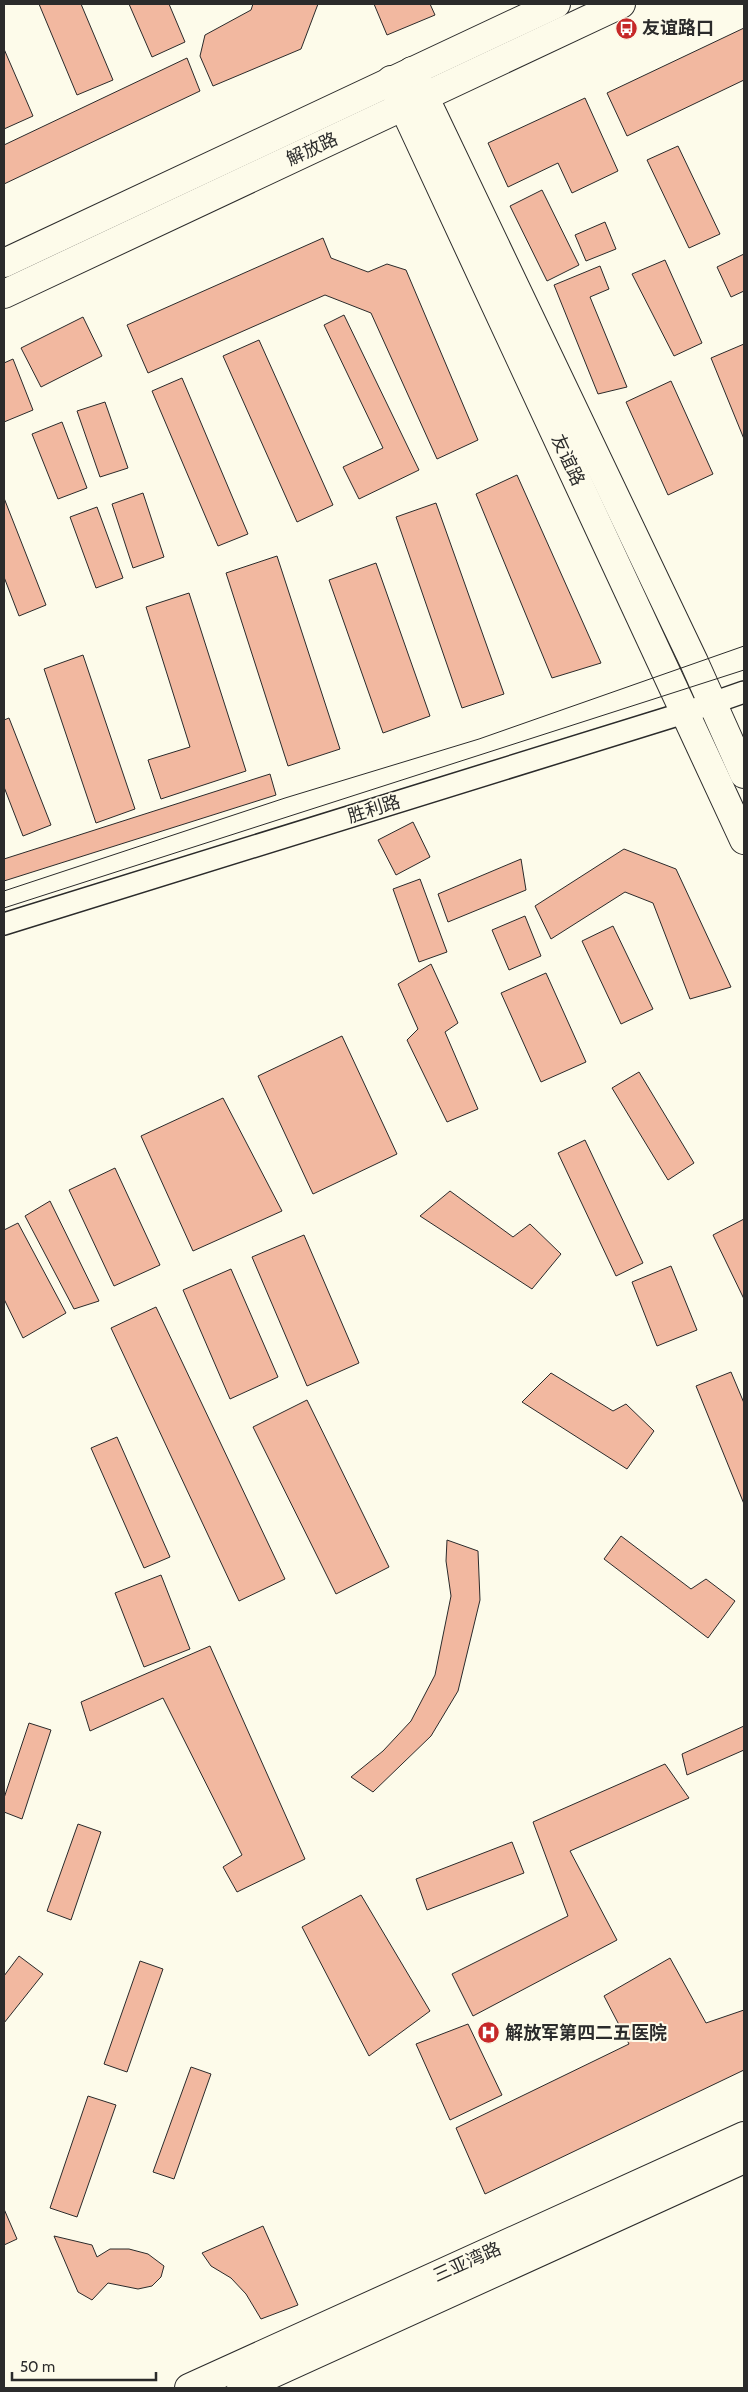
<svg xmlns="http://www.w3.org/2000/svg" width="748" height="2392" viewBox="0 0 748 2392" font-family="Cabin,'Noto Sans SC',sans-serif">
<rect width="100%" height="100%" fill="#fdfbea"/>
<g fill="#f2b8a0" stroke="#2b2b2b">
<path d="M39,4H81L113,80L77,95Z"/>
<path d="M129,4H169L185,42L152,57Z"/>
<path d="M253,4H318L301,49L213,86L200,56L205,35L251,10Z"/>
<path d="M374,4H430L435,15L387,35Z"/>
<path d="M744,28V80L627,136L607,93Z"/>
<path d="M4,49L33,116L4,129Z"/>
<path d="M187,58L200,91L4,184V145Z"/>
<path d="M585,98L618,171L572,193L558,163L508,187L488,143Z"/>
<path d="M678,146L720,234L689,248L647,160Z"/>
<path d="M542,190L579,265L547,281L510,206Z"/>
<path d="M605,222L616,249L586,261L575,235Z"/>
<path d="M323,238L331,258L368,272L387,264L406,270L478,440L437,459L371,313L325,295L148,373L127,325Z"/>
<path d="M744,254V291L731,297L717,267Z"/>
<path d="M665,260L702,343L674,356L632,274Z"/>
<path d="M600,266L609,289L590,297L627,387L598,394L554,285Z"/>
<path d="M344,315L419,470L359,499L343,467L383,448L324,325Z"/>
<path d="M83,317L102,356L41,387L21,348Z"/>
<path d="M259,340L333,505L297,522L223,356Z"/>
<path d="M744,344V439L711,358Z"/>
<path d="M13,359L33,410L4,422V363Z"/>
<path d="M182,378L248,534L218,546L152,391Z"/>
<path d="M671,381L713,474L668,495L626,402Z"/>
<path d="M105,402L128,468L100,477L77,411Z"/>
<path d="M62,422L87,488L58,499L32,434Z"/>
<path d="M517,475L601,663L552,678L476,494Z"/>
<path d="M143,493L164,557L133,568L112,504Z"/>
<path d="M4,498L46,605L19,616L4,577Z"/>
<path d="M436,503L504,694L462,708L396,517Z"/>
<path d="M97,507L123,578L96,588L70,517Z"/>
<path d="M277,556L340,749L288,766L226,573Z"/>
<path d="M376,563L430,716L383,733L329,580Z"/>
<path d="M189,593L246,771L161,799L148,760L190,747L146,607Z"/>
<path d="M83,655L135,809L96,823L44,669Z"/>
<path d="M9,718L51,825L23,836L4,787V720Z"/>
<path d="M270,774L276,795L4,881V859Z"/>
<path d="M413,822L430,857L396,875L378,840Z"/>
<path d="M624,849L676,869L731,987L690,999L653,903L625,892L551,939L535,906Z"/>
<path d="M521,859L526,890L448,922L438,894Z"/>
<path d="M420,879L447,952L419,962L393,889Z"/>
<path d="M525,916L541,956L509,970L492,930Z"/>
<path d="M613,926L653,1009L621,1024L582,941Z"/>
<path d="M431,964L458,1023L445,1032L478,1109L447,1122L407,1040L418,1029L398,984Z"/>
<path d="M546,973L586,1062L541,1082L501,993Z"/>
<path d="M342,1036L397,1154L313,1194L258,1076Z"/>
<path d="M639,1072L694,1163L668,1180L612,1088Z"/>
<path d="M223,1098L282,1211L193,1251L141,1136Z"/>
<path d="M585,1140L643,1263L616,1276L558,1153Z"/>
<path d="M115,1168L160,1265L114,1286L69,1190Z"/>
<path d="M450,1191L513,1237L530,1224L561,1254L532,1289L420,1216Z"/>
<path d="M50,1201L99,1301L74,1309L25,1216Z"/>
<path d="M744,1219V1299L713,1235Z"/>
<path d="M18,1223L66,1313L23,1338L4,1299V1230Z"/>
<path d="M304,1235L359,1363L307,1386L252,1257Z"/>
<path d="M671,1266L697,1330L657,1346L632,1282Z"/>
<path d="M231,1269L278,1377L230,1399L183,1290Z"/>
<path d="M156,1307L285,1579L239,1601L111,1328Z"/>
<path d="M731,1372L744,1403V1504L696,1386Z"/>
<path d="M551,1373L613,1411L626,1404L654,1431L627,1469L522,1402Z"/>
<path d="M307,1400L389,1567L336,1594L253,1427Z"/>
<path d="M117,1437L170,1557L144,1568L91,1448Z"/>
<path d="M621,1536L691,1589L706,1579L735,1601L708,1638L604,1559Z"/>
<path d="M447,1540L478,1551L480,1600L458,1691L431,1736L373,1792L351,1777L383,1751L411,1721L435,1675L451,1596L446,1561Z"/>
<path d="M161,1575L190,1649L144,1667L115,1593Z"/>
<path d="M210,1646L305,1859L237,1892L223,1867L242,1855L163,1698L90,1731L81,1702Z"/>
<path d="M29,1723L51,1730L22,1819L4,1812V1798Z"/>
<path d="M744,1726V1750L687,1775L682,1754Z"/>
<path d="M665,1764L689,1798L570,1851L617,1940L473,2016L452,1974L568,1916L533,1822Z"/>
<path d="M78,1824L101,1832L71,1920L47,1911Z"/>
<path d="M512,1842L524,1873L427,1910L416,1879Z"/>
<path d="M361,1895L430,2011L369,2056L302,1927Z"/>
<path d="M19,1956L43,1974L4,2023V1976Z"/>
<path d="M670,1958L706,2023L744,2010V2070L485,2194L456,2128L629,2044L604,1996Z"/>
<path d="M140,1961L163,1969L127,2072L104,2064Z"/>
<path d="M468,2024L502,2095L450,2120L416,2044Z"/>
<path d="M191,2067L211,2074L174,2179L153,2172Z"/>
<path d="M88,2096L116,2105L77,2217L50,2208Z"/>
<path d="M4,2209L17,2239L4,2245Z"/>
<path d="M263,2226L298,2305L261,2319L246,2294L231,2278L211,2266L202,2253Z"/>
<path d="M54,2236L92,2245L97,2257L110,2249H129L148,2254L164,2266L161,2277L152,2286L138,2289L108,2283L92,2300L78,2292Z"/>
</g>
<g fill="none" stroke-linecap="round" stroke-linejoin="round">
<defs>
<path id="minor" d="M4,924L684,713L744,692"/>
<g id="major">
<path d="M412,71L694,662L744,774"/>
<path d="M391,80L744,840"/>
<path d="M4,263L556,4"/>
<path d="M4,294L621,4"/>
<path d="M189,2388L744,2136"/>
<path d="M241,2388L744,2159"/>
</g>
</defs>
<use href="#minor" stroke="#2b2b2b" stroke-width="24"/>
<use href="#major" stroke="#2b2b2b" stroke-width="30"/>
<use href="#minor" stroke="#fdfbea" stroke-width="21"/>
<use href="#major" stroke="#fdfbea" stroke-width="28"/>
<g stroke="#2b2b2b" stroke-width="1">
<path d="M4,891L285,798L479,739L744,646"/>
<path d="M4,908L744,670"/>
</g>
</g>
<defs>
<symbol id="bus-disc" viewBox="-11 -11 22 22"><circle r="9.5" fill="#c62828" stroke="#fdfbea"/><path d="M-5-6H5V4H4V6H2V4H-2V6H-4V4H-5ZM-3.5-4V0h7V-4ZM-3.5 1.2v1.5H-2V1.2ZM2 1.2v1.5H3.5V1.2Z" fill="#fff"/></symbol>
<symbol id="hospital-disc" viewBox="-11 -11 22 22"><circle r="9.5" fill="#c62828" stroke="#fdfbea"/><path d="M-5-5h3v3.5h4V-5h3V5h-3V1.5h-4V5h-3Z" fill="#fff"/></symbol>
</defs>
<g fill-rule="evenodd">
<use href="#bus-disc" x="614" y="16" width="25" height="25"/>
<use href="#hospital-disc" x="476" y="2020" width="25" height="25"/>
</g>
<g text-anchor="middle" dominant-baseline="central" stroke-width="4" stroke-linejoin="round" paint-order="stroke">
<g font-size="18" font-weight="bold" fill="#2b2b2b" stroke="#fdfbea" text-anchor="start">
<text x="642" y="28">友谊路口</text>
<text x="505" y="2033">解放军第四二五医院</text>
</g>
<g font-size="18" fill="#2b2b2b" stroke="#fdfbea">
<text transform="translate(312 149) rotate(-25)">解放路</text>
<text transform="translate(568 460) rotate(65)">友谊路</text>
<text transform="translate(374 809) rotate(-17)">胜利路</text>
<text transform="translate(467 2262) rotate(-24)">三亚湾路</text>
</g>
</g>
<rect width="748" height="2392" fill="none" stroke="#2b2b2b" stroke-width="10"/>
<path d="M12 2372v8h144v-8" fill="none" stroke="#2b2b2b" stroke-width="2.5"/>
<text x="20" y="2372" font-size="15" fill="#2b2b2b" stroke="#fdfbea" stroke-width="4" paint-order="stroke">50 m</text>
</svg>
